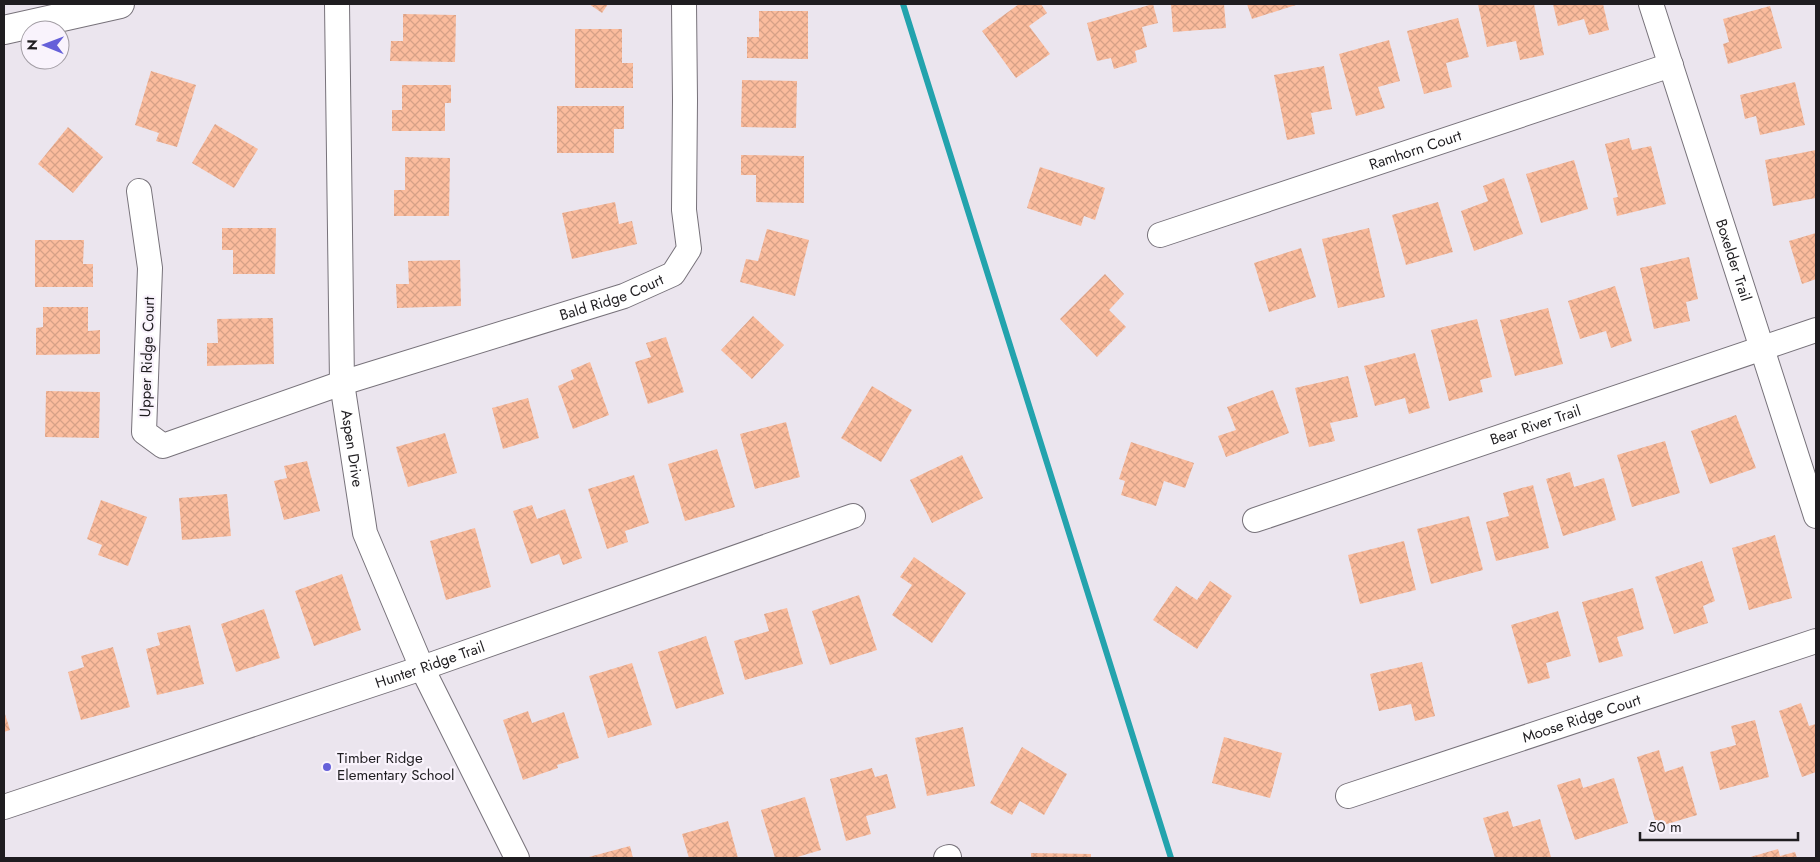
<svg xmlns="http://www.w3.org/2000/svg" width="1820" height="862" viewBox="0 0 1820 862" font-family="Jost,sans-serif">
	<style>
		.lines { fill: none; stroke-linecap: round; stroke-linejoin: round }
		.stream { stroke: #23a3ad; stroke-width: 6 }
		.building { fill: url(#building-cross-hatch) }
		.minor-casing { stroke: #77727a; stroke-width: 26 }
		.major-casing { stroke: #77727a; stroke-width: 30 }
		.minor { stroke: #fff; stroke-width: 24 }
		.major { stroke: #fff; stroke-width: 28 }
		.poi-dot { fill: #6560d9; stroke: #f9f3fc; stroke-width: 2 }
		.labels { text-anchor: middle; stroke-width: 4.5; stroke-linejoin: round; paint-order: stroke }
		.street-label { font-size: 15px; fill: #1f1d20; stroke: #f9f3fc }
		.poi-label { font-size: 15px; fill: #1f1d20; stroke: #f9f3fc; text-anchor: start }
	</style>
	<defs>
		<pattern id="building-cross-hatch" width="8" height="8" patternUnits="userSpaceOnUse" patternTransform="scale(1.25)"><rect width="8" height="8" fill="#fbbc9d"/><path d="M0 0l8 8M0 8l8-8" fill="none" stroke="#d7a187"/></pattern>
	</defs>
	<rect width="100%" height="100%" fill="#ebe5ee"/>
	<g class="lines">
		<path class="stream" d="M903,4L1171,858"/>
	</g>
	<g class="building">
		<path d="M589,4H608L602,13Z"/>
		<path d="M1019,4H1041L1047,13L1029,26L1050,54L1016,78L982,31Z"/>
		<path d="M1153,4L1158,23L1142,27L1147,47L1135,51L1137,62L1114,69L1111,58L1097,61L1087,23Z"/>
		<path d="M1171,4H1224L1226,28L1173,32Z"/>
		<path d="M1247,4H1299L1252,19Z"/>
		<path d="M1478,4H1534L1544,55L1520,60L1516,41L1487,47Z"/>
		<path d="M1553,4H1603L1609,30L1589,35L1584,19L1558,26Z"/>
		<path d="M1770,6L1782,48L1728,64L1723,44L1729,42L1723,19Z"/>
		<path d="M759,11H808V59L747,58V37H759Z"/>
		<path d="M403,14L456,15L455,62L390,61L391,41H403Z"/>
		<path d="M1458,18L1469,57L1446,63L1452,87L1424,94L1407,31Z"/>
		<path d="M575,29H622V63H633V88H575Z"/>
		<path d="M1389,40L1400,81L1378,87L1385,108L1356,116L1339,54Z"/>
		<path d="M1324,66L1332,109L1311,113L1315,134L1287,140L1274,75Z"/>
		<path d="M151,71L196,85L177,147L156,141L159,133L135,125Z"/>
		<path d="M742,80L797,81L796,128L741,127Z"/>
		<path d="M1795,82L1805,125L1760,135L1756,116L1745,119L1740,95Z"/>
		<path d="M402,85H451V103H445V131H392V110H402Z"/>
		<path d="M557,106H624V129H614V153H557Z"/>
		<path d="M215,124L258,149L234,188L192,163Z"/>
		<path d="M68,127L103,157L73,193L38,164Z"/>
		<path d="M1629,138L1632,150L1651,146L1666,204L1617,216L1613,198L1618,197L1605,144Z"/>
		<path d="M1816,150V198L1773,206L1765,160Z"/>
		<path d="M741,155L804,156V203L756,202V175H741Z"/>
		<path d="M405,157L450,158L449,216H394V190H405Z"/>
		<path d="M1574,160L1588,209L1541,223L1526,174Z"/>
		<path d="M1040,167L1105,188L1095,220L1084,216L1081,226L1027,208Z"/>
		<path d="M1504,178L1523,234L1474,251L1461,211L1488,201L1483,186Z"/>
		<path d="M615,202L619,224L632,221L637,244L572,259L562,213Z"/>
		<path d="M1438,202L1453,252L1406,265L1392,215Z"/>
		<path d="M222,228H276L275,274H233V250H222Z"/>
		<path d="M1369,228L1385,297L1338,308L1322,239Z"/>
		<path d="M767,229L809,240L795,296L740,282L746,259L758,261Z"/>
		<path d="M1816,233V279L1802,284L1789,241Z"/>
		<path d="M35,240H84L83,264H93V287H35Z"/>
		<path d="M1301,248L1316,297L1269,312L1254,263Z"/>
		<path d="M1689,257L1698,299L1686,302L1690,321L1654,329L1640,268Z"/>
		<path d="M460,260L461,306L397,308L396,284H409L408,261Z"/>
		<path d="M1105,274L1124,294L1109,310L1126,327L1097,357L1060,319Z"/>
		<path d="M1615,286L1632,341L1611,348L1606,331L1580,339L1568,301Z"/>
		<path d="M43,307H88V331L100,330V354L36,355V328L43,327Z"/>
		<path d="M1548,308L1563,364L1515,376L1500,320Z"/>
		<path d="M753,316L784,345L752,379L721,350Z"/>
		<path d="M273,318L274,364L207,366V343H218L217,319Z"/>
		<path d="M1477,319L1492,377L1480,380L1483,392L1449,401L1431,330Z"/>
		<path d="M666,337L684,392L648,404L635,362L651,357L646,343Z"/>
		<path d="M1415,353L1430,408L1409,414L1405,398L1375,406L1364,366Z"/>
		<path d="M590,362L609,415L573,429L558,386L574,379L571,370Z"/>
		<path d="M1348,376L1358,417L1330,423L1335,441L1309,447L1295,388Z"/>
		<path d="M872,386L912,410L881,462L841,438Z"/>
		<path d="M1273,390L1289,433L1226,457L1218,436L1236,430L1227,407Z"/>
		<path d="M46,391L100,392L99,438L45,437Z"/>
		<path d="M528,398L539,438L503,449L492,408Z"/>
		<path d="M1736,415L1756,468L1710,484L1691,431Z"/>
		<path d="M786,422L800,477L755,489L740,434Z"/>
		<path d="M445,433L457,473L408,487L396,447Z"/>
		<path d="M1665,441L1680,493L1632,507L1617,455Z"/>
		<path d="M1131,442L1194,463L1185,488L1164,481L1156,506L1121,495L1125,481L1119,479Z"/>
		<path d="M717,449L735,507L685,521L668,464Z"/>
		<path d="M962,455L983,498L932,523L910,480Z"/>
		<path d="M307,461L320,511L284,520L274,481L287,478L284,466Z"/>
		<path d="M1570,472L1574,487L1604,478L1616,520L1563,536L1546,479Z"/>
		<path d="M634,475L649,523L625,531L628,542L607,549L588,489Z"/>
		<path d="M1533,485L1549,548L1496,561L1486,522L1509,516L1503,493Z"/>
		<path d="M227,494L231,536L182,540L179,498Z"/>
		<path d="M101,500L147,517L128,566L98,555L102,545L87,539Z"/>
		<path d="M532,505L537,519L565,509L582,558L563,565L559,554L531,564L513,511Z"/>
		<path d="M1469,516L1483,570L1431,584L1417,529Z"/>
		<path d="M475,528L491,587L446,600L430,541Z"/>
		<path d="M1775,535L1792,598L1749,610L1732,548Z"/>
		<path d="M1404,541L1416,590L1360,604L1348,555Z"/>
		<path d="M914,557L966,593L932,643L892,615L912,585L900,577Z"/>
		<path d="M1702,561L1715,601L1703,606L1708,623L1674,634L1655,577Z"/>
		<path d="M342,574L361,630L314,646L295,591Z"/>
		<path d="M1210,581L1232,596L1197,649L1153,620L1176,586L1197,600Z"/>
		<path d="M1633,588L1644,629L1617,637L1623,656L1599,663L1582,602Z"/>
		<path d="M859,595L877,650L830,665L812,611Z"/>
		<path d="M787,608L803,664L745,680L734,641L769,631L764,614Z"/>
		<path d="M264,609L280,658L236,672L221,624Z"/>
		<path d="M1558,611L1571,656L1546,663L1550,678L1528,684L1511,625Z"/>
		<path d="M190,625L204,684L157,695L146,649L160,645L157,633Z"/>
		<path d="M706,636L724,694L676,709L658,652Z"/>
		<path d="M113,647L130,707L81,720L68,672L84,667L81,656Z"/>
		<path d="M1422,662L1435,716L1415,721L1411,704L1379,711L1370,674Z"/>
		<path d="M632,663L652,725L608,738L589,676Z"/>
		<path d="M1801,703L1809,726L1816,724V772L1802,777L1779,711Z"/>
		<path d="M4,711L10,730L4,732Z"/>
		<path d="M528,711L532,723L564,712L579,758L557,765L558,768L523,780L503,720Z"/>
		<path d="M1755,720L1769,777L1720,790L1710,752L1736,745L1731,726Z"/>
		<path d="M963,727L975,786L927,796L915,738Z"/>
		<path d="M1224,737L1282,753L1270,798L1212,783Z"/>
		<path d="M1022,747L1067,774L1044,815L1020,801L1012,815L990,803Z"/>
		<path d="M1659,750L1665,772L1683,766L1697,815L1657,827L1637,757Z"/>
		<path d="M872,768L875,777L887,774L896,808L866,816L871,834L846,841L830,779Z"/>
		<path d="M1580,778L1583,788L1614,778L1628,823L1575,840L1557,785Z"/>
		<path d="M805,797L821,850L794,858H775L761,810Z"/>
		<path d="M1508,811L1513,827L1540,819L1551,857L1495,858L1483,818Z"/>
		<path d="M728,821L738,858H689L682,834Z"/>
		<path d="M630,846L633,858H585Z"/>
		<path d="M1778,849L1780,856L1795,852L1797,858H1747Z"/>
		<path d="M1031,853L1091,854V858H1031Z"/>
	</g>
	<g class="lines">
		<defs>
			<g id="minor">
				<path id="s1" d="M337,4L342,383L365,533L422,668L517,858"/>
				<path id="s2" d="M1651,4L1816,516"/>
				<path id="s3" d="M139,191L150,268L144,432L163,446L342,383L624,296L673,274L689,249L684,210L685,100L684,4"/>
				<path id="s4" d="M1160,235L1671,65"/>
				<path id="s5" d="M1255,520L1816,330"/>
				<path id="s6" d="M1348,796L1816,641"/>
				<path id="s7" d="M4,807L422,668L853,516"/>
				<path d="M946,858L949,857"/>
			</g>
			<path id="major" d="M4,30L120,4"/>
		</defs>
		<use href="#minor" class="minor-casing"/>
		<use href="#major" class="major-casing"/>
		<use href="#minor" class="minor"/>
		<use href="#major" class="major"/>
	</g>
	<circle class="poi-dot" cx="327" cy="767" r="5"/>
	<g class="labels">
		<g class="street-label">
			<text dy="5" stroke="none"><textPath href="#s4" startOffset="269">Ramhorn Court</textPath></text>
			<text dy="5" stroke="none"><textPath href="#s2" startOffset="269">Boxelder Trail</textPath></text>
			<text dy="5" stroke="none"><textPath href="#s3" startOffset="738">Bald Ridge Court</textPath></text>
			<text transform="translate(147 357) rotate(-88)" y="5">Upper Ridge Court</text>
			<text dy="5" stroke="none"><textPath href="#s5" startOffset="296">Bear River Trail</textPath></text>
			<text dy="5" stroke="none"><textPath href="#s1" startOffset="445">Aspen Drive</textPath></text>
			<text dy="5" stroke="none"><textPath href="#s7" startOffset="449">Hunter Ridge Trail</textPath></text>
			<text dy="5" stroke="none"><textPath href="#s6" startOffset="246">Moose Ridge Court</textPath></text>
		</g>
		<g class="poi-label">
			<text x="337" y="763">Timber Ridge<tspan x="337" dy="17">Elementary School</tspan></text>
		</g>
	</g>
	<rect width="1820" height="862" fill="none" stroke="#1f1d20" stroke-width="10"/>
	<g transform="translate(45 45) rotate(271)"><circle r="24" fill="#f9f3fc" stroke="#a29da4"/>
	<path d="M0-4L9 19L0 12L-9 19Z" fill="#6560d9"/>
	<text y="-8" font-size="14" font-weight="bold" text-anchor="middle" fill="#1f1d20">N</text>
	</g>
	<path d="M1640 832v8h158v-8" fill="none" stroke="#1f1d20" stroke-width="2.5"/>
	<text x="1648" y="832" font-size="15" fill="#1f1d20" stroke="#f9f3fc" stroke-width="4" paint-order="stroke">50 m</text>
</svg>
